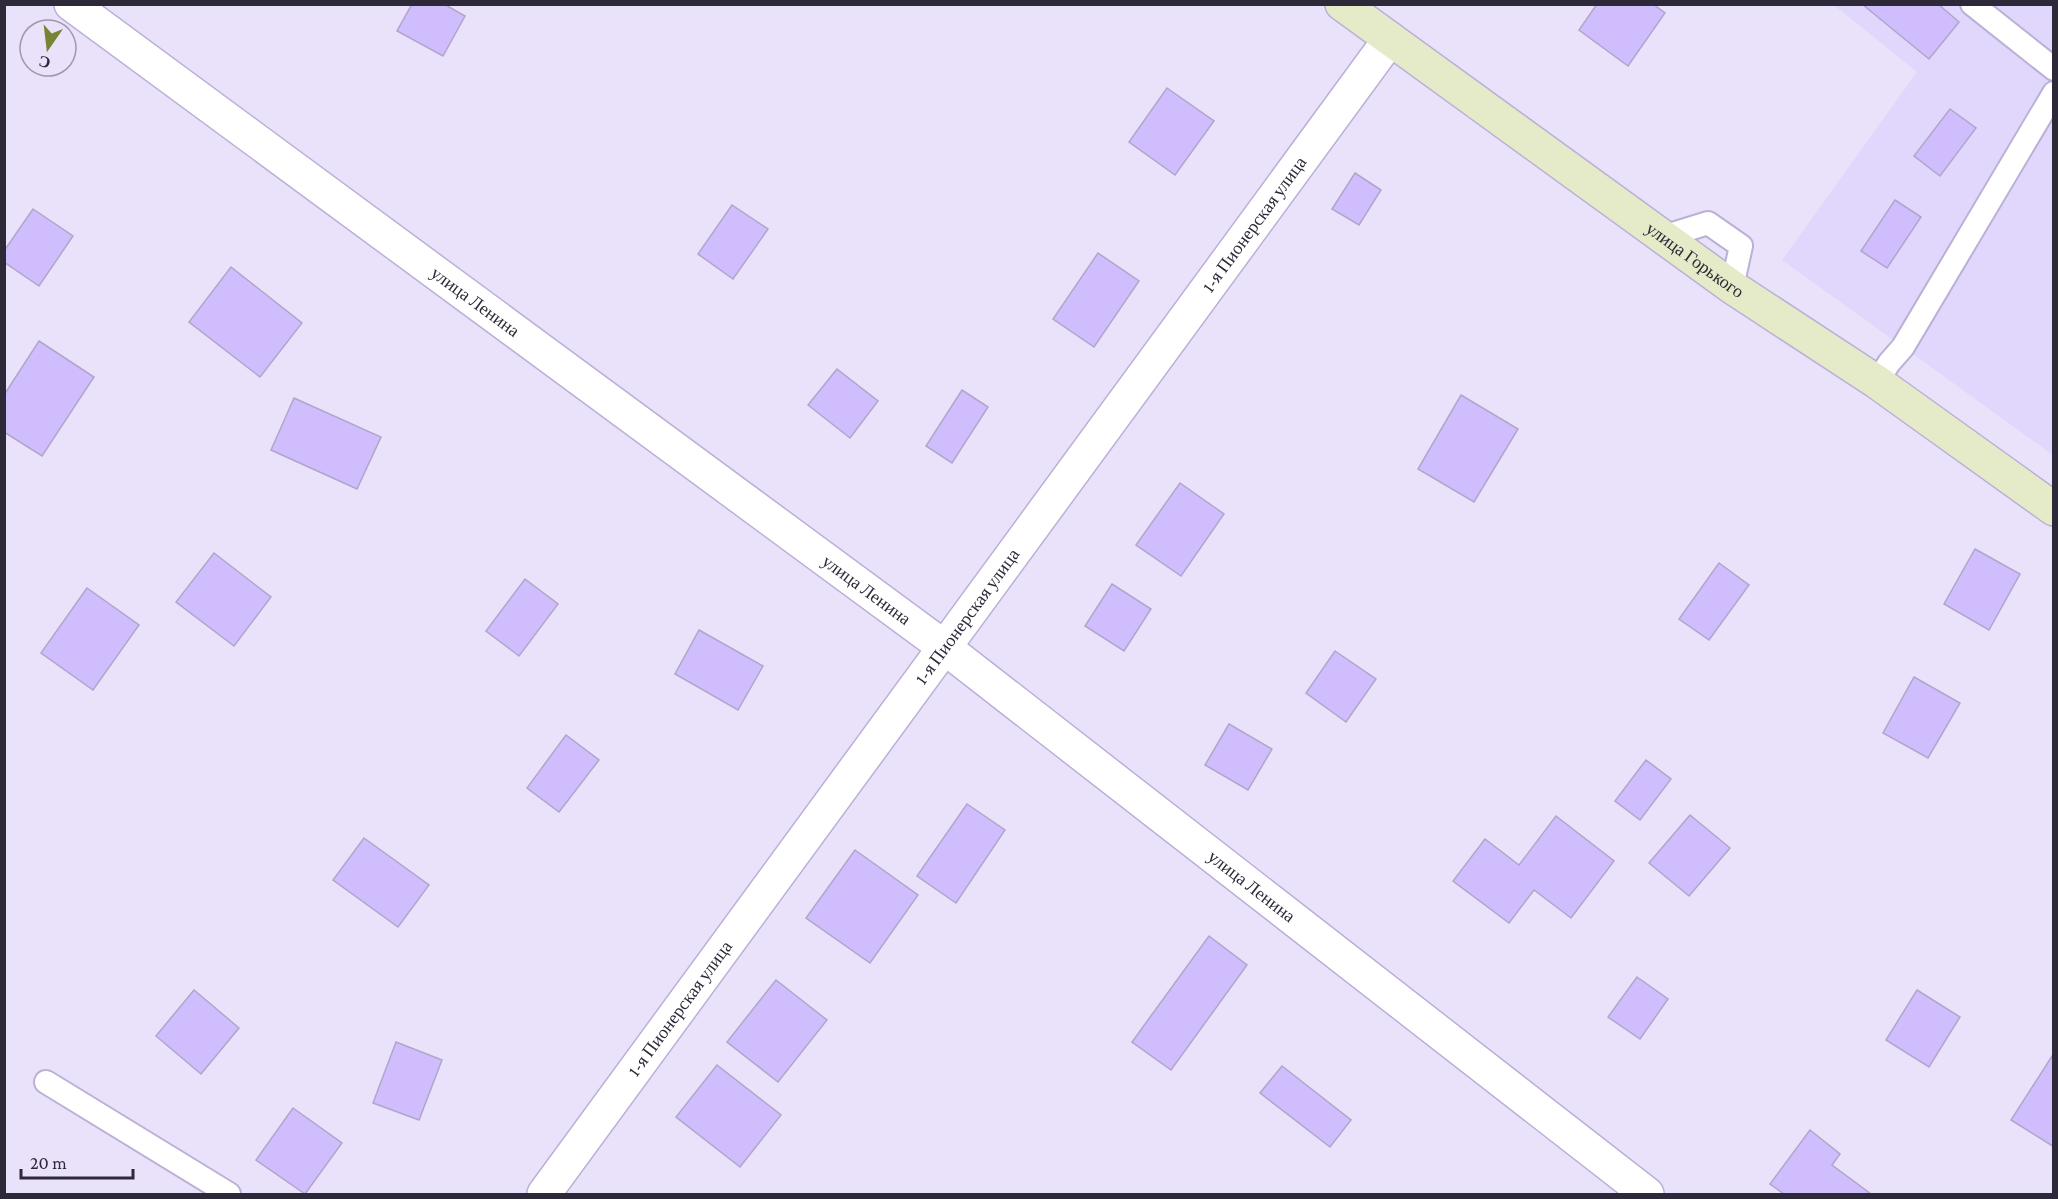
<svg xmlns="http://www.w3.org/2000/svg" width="2058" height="1199" viewBox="0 0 2058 1199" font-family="'Crimson Pro',serif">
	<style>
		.built { fill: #e1d7fc }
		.building { fill: #d0bdfd; stroke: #b0a5cb; stroke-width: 1.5 }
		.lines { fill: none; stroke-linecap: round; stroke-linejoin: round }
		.lane-casing { stroke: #bbb0d6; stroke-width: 26 }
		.street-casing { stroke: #bbb0d6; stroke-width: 36 }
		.secondary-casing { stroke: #bbb0d6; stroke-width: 36 }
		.lane { stroke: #fff; stroke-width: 22 }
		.street { stroke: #fff; stroke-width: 33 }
		.secondary { stroke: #e5ebc8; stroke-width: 33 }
		.labels { text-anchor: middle; stroke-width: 4.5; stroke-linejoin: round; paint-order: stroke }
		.street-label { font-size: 18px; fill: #2e2938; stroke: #e9e2fa }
	</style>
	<rect width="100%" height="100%" fill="#e9e2fa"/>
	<path class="built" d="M1834,5H2053V455L1782,260L1917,72Z"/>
	<g class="building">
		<path d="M412,4H444L465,16L443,56L397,31Z"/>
		<path d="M1597,4H1653L1665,13L1628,66L1579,30Z"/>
		<path d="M1862,4H1938L1959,22L1929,59Z"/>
		<path d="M1167,88L1214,121L1175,175L1129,142Z"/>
		<path d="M1950,109L1976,128L1940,176L1914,156Z"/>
		<path d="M1355,173L1381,190L1359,225L1332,209Z"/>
		<path d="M1895,200L1921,217L1887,268L1861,251Z"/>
		<path d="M732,205L768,229L733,279L698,254Z"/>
		<path d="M33,209L73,236L39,286L4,262V251Z"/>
		<path d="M1098,253L1139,281L1094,347L1053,319Z"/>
		<path d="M231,267L302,323L260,377L189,322Z"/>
		<path d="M39,341L94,377L42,456L4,432V395Z"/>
		<path d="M837,369L878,401L850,438L808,405Z"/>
		<path d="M962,390L988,407L952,463L926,446Z"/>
		<path d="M1461,395L1518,429L1474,502L1418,469Z"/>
		<path d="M294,398L381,437L357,489L271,450Z"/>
		<path d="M1180,483L1224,514L1181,576L1136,545Z"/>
		<path d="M1975,549L2020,574L1989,630L1944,604Z"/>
		<path d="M214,553L271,597L234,646L176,602Z"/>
		<path d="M1719,563L1749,585L1709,640L1679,619Z"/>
		<path d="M525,579L558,604L519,656L486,631Z"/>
		<path d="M1112,584L1151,609L1124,651L1085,626Z"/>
		<path d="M87,588L139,625L93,690L41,653Z"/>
		<path d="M699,630L763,666L738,710L675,674Z"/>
		<path d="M1335,651L1376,679L1346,722L1306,693Z"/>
		<path d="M1914,677L1960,703L1928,758L1883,733Z"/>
		<path d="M1229,724L1272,749L1248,790L1205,765Z"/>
		<path d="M566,735L599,760L559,812L527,788Z"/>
		<path d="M1646,760L1671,779L1640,820L1615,801Z"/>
		<path d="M967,804L1005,830L956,903L917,876Z"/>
		<path d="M1690,815L1730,848L1689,896L1649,863Z"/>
		<path d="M1556,816L1614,861L1571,918L1534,890L1509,923L1453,881L1485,839L1519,865Z"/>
		<path d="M364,838L429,885L398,927L333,880Z"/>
		<path d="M855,850L918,895L870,963L806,918Z"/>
		<path d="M1209,936L1247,965L1171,1070L1132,1042Z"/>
		<path d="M1637,977L1668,999L1640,1039L1608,1017Z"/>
		<path d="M776,980L827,1020L778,1082L727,1042Z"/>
		<path d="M194,990L239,1028L201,1074L156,1036Z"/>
		<path d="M1917,990L1960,1017L1929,1067L1886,1040Z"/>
		<path d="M396,1042L442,1060L419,1120L373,1103Z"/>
		<path d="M2054,1053V1147L2011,1120Z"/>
		<path d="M717,1065L781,1115L740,1167L676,1117Z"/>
		<path d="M1282,1066L1351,1120L1330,1147L1260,1093Z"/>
		<path d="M293,1108L342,1143L305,1194L256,1160Z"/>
		<path d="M1810,1130L1840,1154L1832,1165L1871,1194H1784L1770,1184Z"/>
	</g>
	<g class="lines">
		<defs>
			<g id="lane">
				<path d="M1972,4L2054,69"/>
				<path d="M1663,237L1708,223L1741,246L1732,287"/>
				<path d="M1877,382L1889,363L1903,347L2054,93"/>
				<path d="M46,1082L229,1194"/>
			</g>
			<g id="street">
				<path id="s1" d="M71,4L944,647L1647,1194"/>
				<path id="s2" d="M544,1194L1390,39"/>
			</g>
			<g id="secondary">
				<path id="s3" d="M1342,4L1732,287L1877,382L2054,509"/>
			</g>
		</defs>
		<use href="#lane" class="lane-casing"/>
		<use href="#street" class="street-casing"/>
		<use href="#secondary" class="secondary-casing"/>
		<use href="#lane" class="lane"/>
		<use href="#street" class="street"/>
		<use href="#secondary" class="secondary"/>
	</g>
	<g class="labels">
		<g class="street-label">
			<text dy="6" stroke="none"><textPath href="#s2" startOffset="1202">1-я Пионерская улица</textPath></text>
			<text dy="6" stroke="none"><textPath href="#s3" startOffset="436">улица Горького</textPath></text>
			<text dy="6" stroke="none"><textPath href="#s1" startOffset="502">улица Ленина</textPath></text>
			<text dy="6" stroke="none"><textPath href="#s1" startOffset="988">улица Ленина</textPath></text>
			<text dy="6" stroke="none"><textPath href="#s2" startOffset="716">1-я Пионерская улица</textPath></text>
			<text dy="6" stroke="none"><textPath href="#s1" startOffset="1474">улица Ленина</textPath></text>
			<text dy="6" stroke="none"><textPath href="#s2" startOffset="230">1-я Пионерская улица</textPath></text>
		</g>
	</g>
	<rect width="2058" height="1199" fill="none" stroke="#2e2938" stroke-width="12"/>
	<g transform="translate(48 48) rotate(194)"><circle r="28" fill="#e9e2fa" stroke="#9e98ac" stroke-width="1.5"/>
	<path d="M0-4.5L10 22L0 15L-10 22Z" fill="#778432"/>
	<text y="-9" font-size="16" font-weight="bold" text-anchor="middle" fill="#2e2938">С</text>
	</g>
	<path d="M21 1169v9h112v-9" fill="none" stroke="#2e2938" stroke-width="3"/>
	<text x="30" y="1169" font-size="18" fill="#2e2938" stroke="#e9e2fa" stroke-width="4.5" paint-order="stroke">20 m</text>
</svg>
